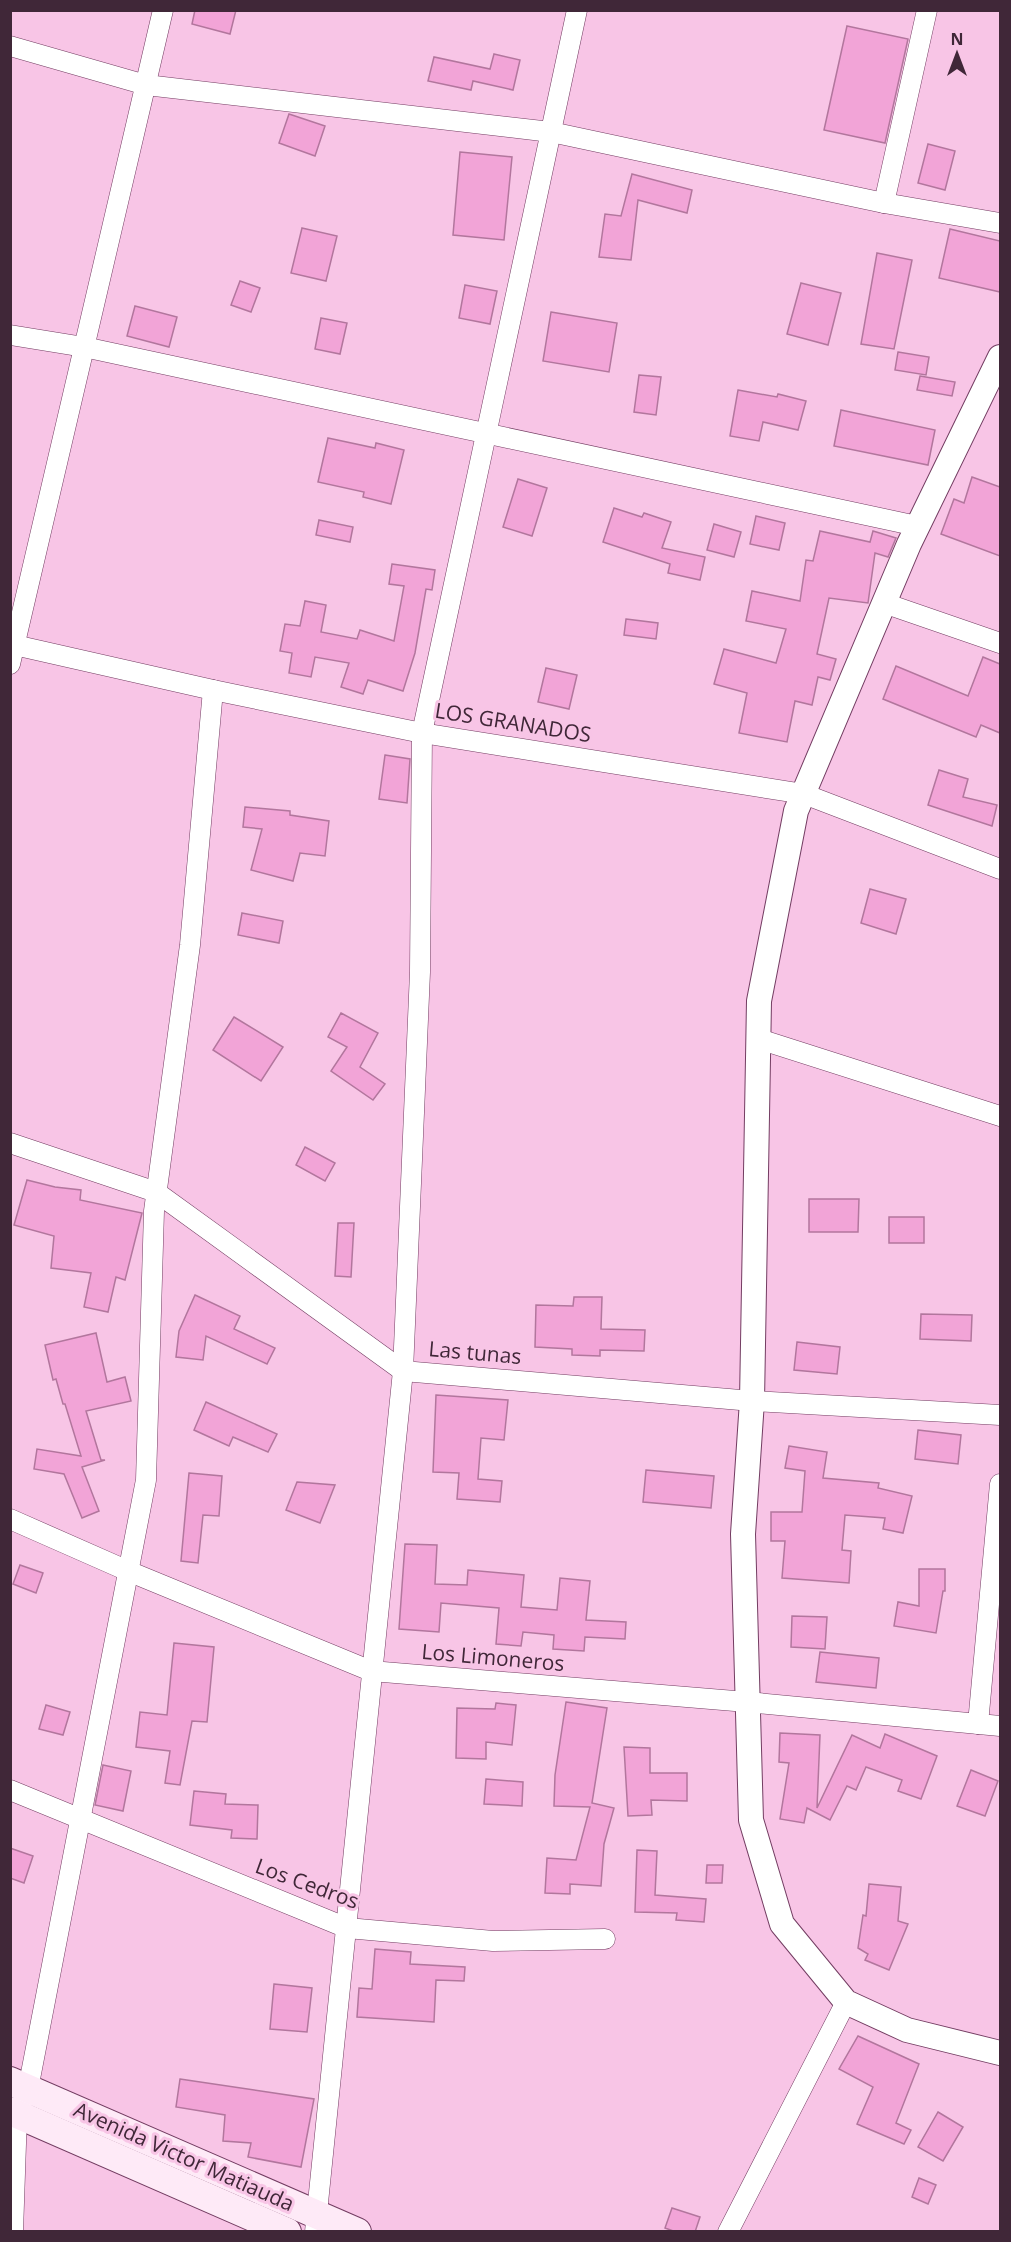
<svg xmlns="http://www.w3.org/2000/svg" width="1011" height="2242" viewBox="0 0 1011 2242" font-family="'Open Sans',sans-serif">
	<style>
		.building { fill: #f2a4d7; stroke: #b2769d; stroke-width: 1.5 }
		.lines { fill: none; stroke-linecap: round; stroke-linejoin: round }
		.minor-casing { stroke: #733d62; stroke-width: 21 }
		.tertiary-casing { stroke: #733d62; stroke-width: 26 }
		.secondary-casing { stroke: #733d62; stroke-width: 30 }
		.minor { stroke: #fff; stroke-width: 20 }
		.tertiary { stroke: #fff; stroke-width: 24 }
		.secondary { stroke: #feeaf7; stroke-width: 28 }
		.labels { text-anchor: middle; stroke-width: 6; stroke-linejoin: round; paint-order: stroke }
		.street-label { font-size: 21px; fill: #402738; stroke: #f8c5e6 }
	</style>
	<rect width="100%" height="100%" fill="#f8c5e6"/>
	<g class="building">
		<path d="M195,10H236L230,34L192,24Z"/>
		<path d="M847,26L908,39L885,143L824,130Z"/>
		<path d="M494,54L520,60L513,90L473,81L471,90L428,81L434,57L490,69Z"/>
		<path d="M289,114L325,126L315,156L279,143Z"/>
		<path d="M928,144L955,151L945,190L918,183Z"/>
		<path d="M460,152L512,157L504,240L453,235Z"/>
		<path d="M632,174L692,190L687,213L638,200L631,260L599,257L605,214L621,216Z"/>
		<path d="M302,228L337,236L326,281L291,273Z"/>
		<path d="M950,229L1000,241V292L939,278Z"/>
		<path d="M877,253L912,260L894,349L861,344Z"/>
		<path d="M240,281L260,288L251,312L231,305Z"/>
		<path d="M801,283L841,293L828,345L787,334Z"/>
		<path d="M465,285L497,291L490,324L459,318Z"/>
		<path d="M135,306L177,317L169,347L127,336Z"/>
		<path d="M551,312L617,323L609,372L543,361Z"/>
		<path d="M321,318L347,323L340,354L315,349Z"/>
		<path d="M898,352L929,357L926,375L895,370Z"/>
		<path d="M639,375L661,377L656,415L634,412Z"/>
		<path d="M920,376L955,382L952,396L917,390Z"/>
		<path d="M738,390L777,397L778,394L806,401L798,430L763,422L759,441L730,436Z"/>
		<path d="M841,410L935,430L928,465L834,446Z"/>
		<path d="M328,438L375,448L376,443L404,450L391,504L363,497L364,492L318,482Z"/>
		<path d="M972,477L1000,487V556L941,534L954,499L964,503Z"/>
		<path d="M518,479L547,488L532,536L503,527Z"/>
		<path d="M614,508L642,517L644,513L671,522L662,548L705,557L700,580L668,573L670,564L603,542Z"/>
		<path d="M756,516L785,523L779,550L750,544Z"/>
		<path d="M319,520L353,527L350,542L316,535Z"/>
		<path d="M714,524L741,532L734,557L707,550Z"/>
		<path d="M820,531L870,542L873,531L896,538L888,557L875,553L868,603L829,598L817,654L836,659L830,680L818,677L812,705L795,701L787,742L739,733L747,693L714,684L724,649L776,663L786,629L746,621L752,591L800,601L806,560L813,561Z"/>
		<path d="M392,564L435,570L432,590L426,589L415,653L403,691L368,680L363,694L341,687L349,663L315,657L311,677L289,673L292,653L280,651L285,624L300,626L305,601L326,605L321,632L357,639L360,630L394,641L404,586L389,584Z"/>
		<path d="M626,619L658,623L656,639L624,635Z"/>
		<path d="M983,657L1000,664V733L981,725L976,737L883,699L896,666L968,696Z"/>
		<path d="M546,668L577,675L569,709L538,702Z"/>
		<path d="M385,755L410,759L407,803L379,799Z"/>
		<path d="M939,770L968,779L963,797L997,805L992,826L928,805Z"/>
		<path d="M245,807L290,811V815L329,821L325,856L300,853L293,881L251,870L262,829L243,827Z"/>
		<path d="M870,889L906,899L896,934L861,923Z"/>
		<path d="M242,913L283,921L279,943L238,935Z"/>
		<path d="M341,1013L378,1033L360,1067L385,1084L373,1100L331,1071L347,1047L328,1037Z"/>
		<path d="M234,1017L283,1047L261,1081L213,1050Z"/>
		<path d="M305,1147L335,1163L325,1181L296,1165Z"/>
		<path d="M27,1180L55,1187L81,1190L80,1200L142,1213L125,1280L116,1277L108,1312L84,1307L91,1273L51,1268L54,1236L14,1225Z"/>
		<path d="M809,1199H859L858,1232H809Z"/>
		<rect x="889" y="1217" width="35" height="26"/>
		<path d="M338,1223H354L351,1277L335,1276Z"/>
		<path d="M195,1295L240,1316L234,1329L275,1348L267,1364L206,1336L203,1360L176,1357L179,1331Z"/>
		<path d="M574,1297H602L601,1329L645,1330L644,1351L600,1350V1356L572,1355V1349L535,1347L536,1305L573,1306Z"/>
		<path d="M921,1314L972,1315L971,1341L920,1339Z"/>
		<path d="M96,1333L107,1382L125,1377L131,1401L86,1411L101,1460H105L82,1467L99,1511L82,1518L64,1474L34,1469L37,1449L81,1456L65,1404H63L56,1379L53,1380L45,1345Z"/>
		<path d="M797,1342L840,1347L837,1374L794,1370Z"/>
		<path d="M436,1395L508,1400L504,1440L481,1438L478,1479L502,1481L500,1502L457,1499L459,1473L433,1472Z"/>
		<path d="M206,1402L277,1434L268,1452L233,1437L229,1446L194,1430Z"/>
		<path d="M918,1430L961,1435L958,1464L915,1459Z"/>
		<path d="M789,1446L827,1452L823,1478L879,1483L878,1488L912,1496L903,1533L883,1529L885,1518L845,1515L842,1550L851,1551L849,1583L782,1578L785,1541H771V1512H802L805,1471L785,1468Z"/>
		<path d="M646,1470L714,1476L711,1508L643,1502Z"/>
		<path d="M189,1473L222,1476L219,1516L203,1515L198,1563L181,1561Z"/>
		<path d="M297,1482L335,1485L320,1523L286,1510Z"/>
		<path d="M405,1544L437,1545L435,1584L467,1585L468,1570L524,1575L521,1607L557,1610L560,1578L590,1581L586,1620L626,1622L625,1639L585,1637L584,1651L553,1649L554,1635L523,1632L521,1646L496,1644L499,1608L441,1603L439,1632L399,1629Z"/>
		<path d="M20,1565L43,1573L36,1593L13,1584Z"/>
		<path d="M919,1569H945V1591H943L936,1633L894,1626L898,1602L919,1606Z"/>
		<path d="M792,1616L827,1617L825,1649L791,1647Z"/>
		<path d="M174,1643L214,1647L207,1722L192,1721L180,1785L165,1783L170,1751L136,1747L140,1712L167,1715Z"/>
		<path d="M820,1652L879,1658L876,1688L816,1682Z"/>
		<path d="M566,1702L607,1708L592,1803L614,1808L604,1844L601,1886L570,1884V1894L545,1893L547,1858L576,1860L590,1807L554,1806L555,1775Z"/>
		<path d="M496,1703L516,1705L512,1745L486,1742V1759L456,1758L457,1708L495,1709Z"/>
		<path d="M46,1705L70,1712L63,1735L39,1729Z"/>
		<path d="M780,1733L820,1735L817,1808L852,1735L880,1748L885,1734L937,1756L921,1799L898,1791L902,1780L866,1767L856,1790L847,1786L830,1820L807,1808L804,1823L780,1819L789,1763L779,1762Z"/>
		<path d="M624,1747L650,1748V1773H687V1801L651,1800L652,1815L628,1816Z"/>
		<path d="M103,1765L131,1771L123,1811L95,1805Z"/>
		<path d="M971,1770L998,1781L985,1816L957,1806Z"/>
		<path d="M486,1779L523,1782L522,1806L484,1804Z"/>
		<path d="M194,1791L226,1794L225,1804L258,1805L257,1839L231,1838L232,1830L190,1825Z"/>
		<path d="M10,1848L33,1856L24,1883L10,1878Z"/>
		<path d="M637,1850L657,1851L655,1895L706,1899L704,1922L676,1920L677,1913L635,1912Z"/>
		<path d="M707,1865H723L722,1883H706Z"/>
		<path d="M869,1884L901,1887L898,1921L908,1924L889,1970L865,1960L868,1954L858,1948L863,1915L866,1916Z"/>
		<path d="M375,1949L411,1952L410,1964L465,1967L464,1981L436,1980L434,2022L357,2017L359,1988L372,1989Z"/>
		<path d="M274,1984L312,1988L307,2032L270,2029Z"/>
		<path d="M858,2036L919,2064L896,2123L911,2130L904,2144L857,2124L873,2087L839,2069Z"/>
		<path d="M180,2079L314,2099L301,2167L248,2157L251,2143L223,2141L225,2115L176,2107Z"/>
		<path d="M938,2112L963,2127L943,2161L918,2147Z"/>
		<path d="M919,2178L936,2185L928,2204L912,2197Z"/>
		<path d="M672,2208L700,2217L695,2232H676L665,2228Z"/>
	</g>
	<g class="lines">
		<defs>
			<g id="minor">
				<path d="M10,46L146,85L551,132L884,203L1000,223"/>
				<path d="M884,203L927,10"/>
				<path d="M10,335L84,347L917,526"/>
				<path d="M884,603L1000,643"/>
				<path d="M10,644L213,690L422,733L804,794L1000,869"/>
				<path d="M10,664L163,10"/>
				<path d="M759,1039L1000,1116"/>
				<path d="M10,1143L156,1192L403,1371L752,1401L1000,1415"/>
				<path d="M10,1519L128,1571L371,1671L747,1702L1000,1726"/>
				<path d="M978,1724L1000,1484"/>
				<path d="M10,1790L347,1928L493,1941L605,1939"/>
				<path d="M13,2232L17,2114L28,2089L146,1480L154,1211L190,945L213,690"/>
				<path d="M315,2232L403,1371L420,972L422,733L577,10"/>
				<path d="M728,2232L846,2002"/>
			</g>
			<path id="tertiary" d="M1000,357L909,544L796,811L759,1001L752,1401L743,1534L751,1820L782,1924L846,2002L907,2030L1000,2053"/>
			<g id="secondary">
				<path d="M10,2081L357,2232"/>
				<path d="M10,2111L287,2232"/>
			</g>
		</defs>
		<use href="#minor" class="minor-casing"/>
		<use href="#tertiary" class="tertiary-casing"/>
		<use href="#secondary" class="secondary-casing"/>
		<use href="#minor" class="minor"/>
		<use href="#tertiary" class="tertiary"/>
		<use href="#secondary" class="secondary"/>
	</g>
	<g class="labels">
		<g class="street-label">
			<text transform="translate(513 723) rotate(9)" y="7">LOS GRANADOS</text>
			<text transform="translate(475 1353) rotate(5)" y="7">Las tunas</text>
			<text transform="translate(493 1658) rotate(5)" y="7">Los Limoneros</text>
			<text transform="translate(307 1884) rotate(20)" y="7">Los Cedros</text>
			<text transform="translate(184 2157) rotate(24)" y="7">Avenida Victor Matiauda</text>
		</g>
	</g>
	<rect width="1011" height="2242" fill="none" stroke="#402738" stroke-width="24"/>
	<g transform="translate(957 54)" stroke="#f8c5e6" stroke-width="4.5" paint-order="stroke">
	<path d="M0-4.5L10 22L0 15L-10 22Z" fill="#402738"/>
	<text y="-9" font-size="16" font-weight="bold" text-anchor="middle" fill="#402738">N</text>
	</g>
</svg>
